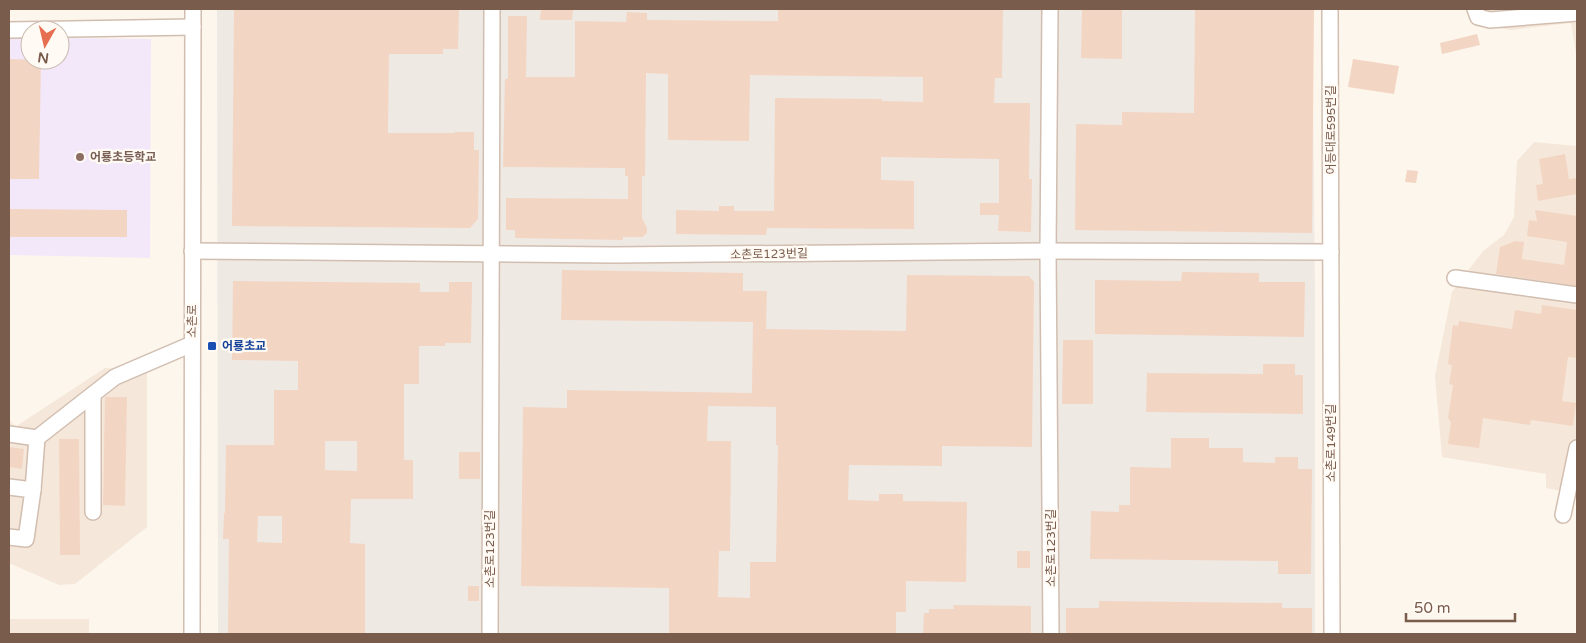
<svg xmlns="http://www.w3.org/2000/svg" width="1586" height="643" viewBox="0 0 1586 643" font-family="'Varela Round','Noto Sans KR',sans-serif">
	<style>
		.residential { fill: #f5e8da }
		.industrial { fill: #efe9e4 }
		.education { fill: #f3e8fa }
		.building { fill: #f3d5c3; fill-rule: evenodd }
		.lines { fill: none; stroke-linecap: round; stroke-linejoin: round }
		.minor-casing { stroke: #d1beb0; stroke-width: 18 }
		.minor { stroke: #fff; stroke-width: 15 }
		.education-dot { fill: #8d6e63; stroke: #fffaf3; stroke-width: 2 }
		.transit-dot { fill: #1a4fb4; stroke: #fffaf3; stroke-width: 2 }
		.labels { text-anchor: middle; stroke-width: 4.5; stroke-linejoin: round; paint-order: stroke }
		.street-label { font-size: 12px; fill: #7a5c4d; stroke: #fffaf3 }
		.education-label { font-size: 12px; font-weight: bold; fill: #785e54; stroke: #fffaf3; text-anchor: start }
		.transit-label { font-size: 12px; font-weight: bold; fill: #164399; stroke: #fffaf3; text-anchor: start }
	</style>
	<rect width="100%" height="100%" fill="#fdf6ec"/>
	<g class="residential">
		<path d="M1473,9H1577V60L1571,23L1512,30L1477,25Z"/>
		<path d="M1534,142L1577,146V494L1546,488V474L1442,457L1435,376L1452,292L1483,251L1504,235L1514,217L1517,161Z"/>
		<path d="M105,368L147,371V527L75,584L59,585L9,563V419L15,427Z"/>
		<rect x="9" y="619" width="80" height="15"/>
	</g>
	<path class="industrial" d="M217,9H1312L1315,288V634H218Z"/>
	<path class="education" d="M9,37H30V60H60V38L151,39L150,258L9,255Z"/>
	<g class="building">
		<path d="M234,9H459L458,49H443V54H389L388,133H455V132H474V150H479L478,219L470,228L232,226Z"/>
		<path d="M541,9H573L572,20H540Z"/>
		<path d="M778,9H1003L1002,78H995L994,103H1030L1029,179H1032L1031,232L998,231L999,215H980V203H999V159L881,157V180L914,181V229L767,228L766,235L676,234V210L719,211V206H734V211H774L775,98L882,99V101L923,102V77L750,75L749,141L668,140V74L646,73L645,176H642V218L647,228V233L642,237H623V240L515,238V230H506V198L628,199V176H625V168L503,167L505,79H508V16H527L526,77H575V21L626,22L627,12L647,13V20L778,21Z"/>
		<path d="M1082,9H1122V59L1081,58Z"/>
		<path d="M1195,9H1314L1312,233L1075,230L1076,124L1122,125V112L1194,113Z"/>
		<path d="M1477,34L1480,45L1442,54L1440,43Z"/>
		<path d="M9,59L41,60L39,179H9Z"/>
		<path d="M1353,59L1399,66L1394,94L1348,87Z"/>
		<path d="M1565,154L1569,179L1577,178V194L1538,201L1536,185L1543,184L1539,159Z"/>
		<path d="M1407,170L1418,171L1416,183L1405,182Z"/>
		<path d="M9,209L127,210V237H9Z"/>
		<path d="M1535,210L1577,216V286L1496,274L1500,247L1515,241L1524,242L1522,259L1564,265L1567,242L1527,236L1529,220L1537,221Z"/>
		<path d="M562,270L743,273V291H767L766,329L906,331L907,275L1029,276L1034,282L1032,447L942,446V466L849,465L848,500L879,501V494H903V501L967,502L966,582L906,581V612H896V634H669V588L521,586L523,407L567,408V390L752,393L753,322L561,320ZM708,406L776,407V445H778L776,562H750V598L718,597L719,551H730L731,441H707Z"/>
		<path d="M1182,272L1259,273V282H1305L1304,337L1095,334V280L1181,281Z"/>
		<path d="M233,281L420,283V292H449V282H472L471,343H445V346H419V384H404V460H413V499H351L350,543L365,544V634H228L229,539H223L224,513H225L226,445H274V390H298V361L232,360ZM325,441H357V471L325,470ZM258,516H282V543L257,542Z"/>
		<path d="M1542,305L1577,310V358L1568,357L1562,401L1576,403L1573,426L1531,420L1530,425L1483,418L1479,448L1448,444L1451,422L1448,418L1453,385L1449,384L1452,365L1448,364L1453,325L1458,326L1459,321L1512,329L1515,310L1541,314Z"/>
		<path d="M1063,340H1093V404H1062Z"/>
		<path d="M1263,364H1295V375H1303V414L1146,412L1147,373L1263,374Z"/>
		<path d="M105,397H127L125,506L103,505Z"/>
		<path d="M1171,438H1209V448H1243V462L1275,463V457H1298V469H1312L1311,574H1278V561L1090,559L1091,511L1119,512V505H1130V467L1171,468Z"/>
		<path d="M59,439H79L80,555H60Z"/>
		<path d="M9,447L24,449L22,469L9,467Z"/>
		<rect x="459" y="452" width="21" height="27"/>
		<rect x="1017" y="551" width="13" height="17"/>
		<rect x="468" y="586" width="11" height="15"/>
		<path d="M1099,601L1282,603V608H1312V634H1066V608H1099Z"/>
		<path d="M953,605L1031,606V634H923L924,613H929V609H954Z"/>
	</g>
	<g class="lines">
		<defs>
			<g id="minor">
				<path d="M1050,9L1048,251L1051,634"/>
				<path d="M1330,9L1332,634"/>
				<path d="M1475,9L1478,17L1490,20L1577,13"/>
				<path d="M9,30L193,27"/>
				<path d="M192,251L614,255L1048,251L1331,252"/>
				<path d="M1455,278L1577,295"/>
				<path d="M9,434L37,438L115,377L192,344"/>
				<path d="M9,487L33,490L26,539L9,537"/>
				<path d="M33,490L37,438"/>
				<path d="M93,512V395"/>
				<path d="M1563,515L1577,448"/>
				<path d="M192,634L193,9"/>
				<path d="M490,634L492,9"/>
			</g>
		</defs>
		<use href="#minor" class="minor-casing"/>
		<use href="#minor" class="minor"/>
	</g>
	<circle class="education-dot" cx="80" cy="157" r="5"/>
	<rect class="transit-dot" x="207" y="341" width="10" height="10" rx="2.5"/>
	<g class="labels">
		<g class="street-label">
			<text transform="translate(1331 130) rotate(-90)" y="4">어등대로595번길</text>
			<text transform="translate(769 254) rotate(-1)" y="4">소촌로123번길</text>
			<text transform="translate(192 321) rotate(-89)" y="4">소촌로</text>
			<text transform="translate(1331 443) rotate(-90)" y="4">소촌로149번길</text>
			<text transform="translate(1051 548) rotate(-90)" y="4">소촌로123번길</text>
			<text transform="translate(490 549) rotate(-90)" y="4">소촌로123번길</text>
		</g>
		<g class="education-label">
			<text x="90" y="161">어룡초등학교</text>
		</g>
		<g class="transit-label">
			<text x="222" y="350">어룡초교</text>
		</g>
	</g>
	<rect width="1586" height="643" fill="none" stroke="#7a5c4d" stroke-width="20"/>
	<g transform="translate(45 45) rotate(188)"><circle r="24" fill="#fffaf3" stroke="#cabbb1"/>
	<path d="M0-4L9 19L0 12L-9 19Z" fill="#e76f51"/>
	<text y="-8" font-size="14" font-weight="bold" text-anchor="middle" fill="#7a5c4d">N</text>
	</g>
	<path d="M1406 613v8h109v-8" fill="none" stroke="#7a5c4d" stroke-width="2.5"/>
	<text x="1414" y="613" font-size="15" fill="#7a5c4d" stroke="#fffaf3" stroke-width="4" paint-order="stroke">50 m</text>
</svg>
